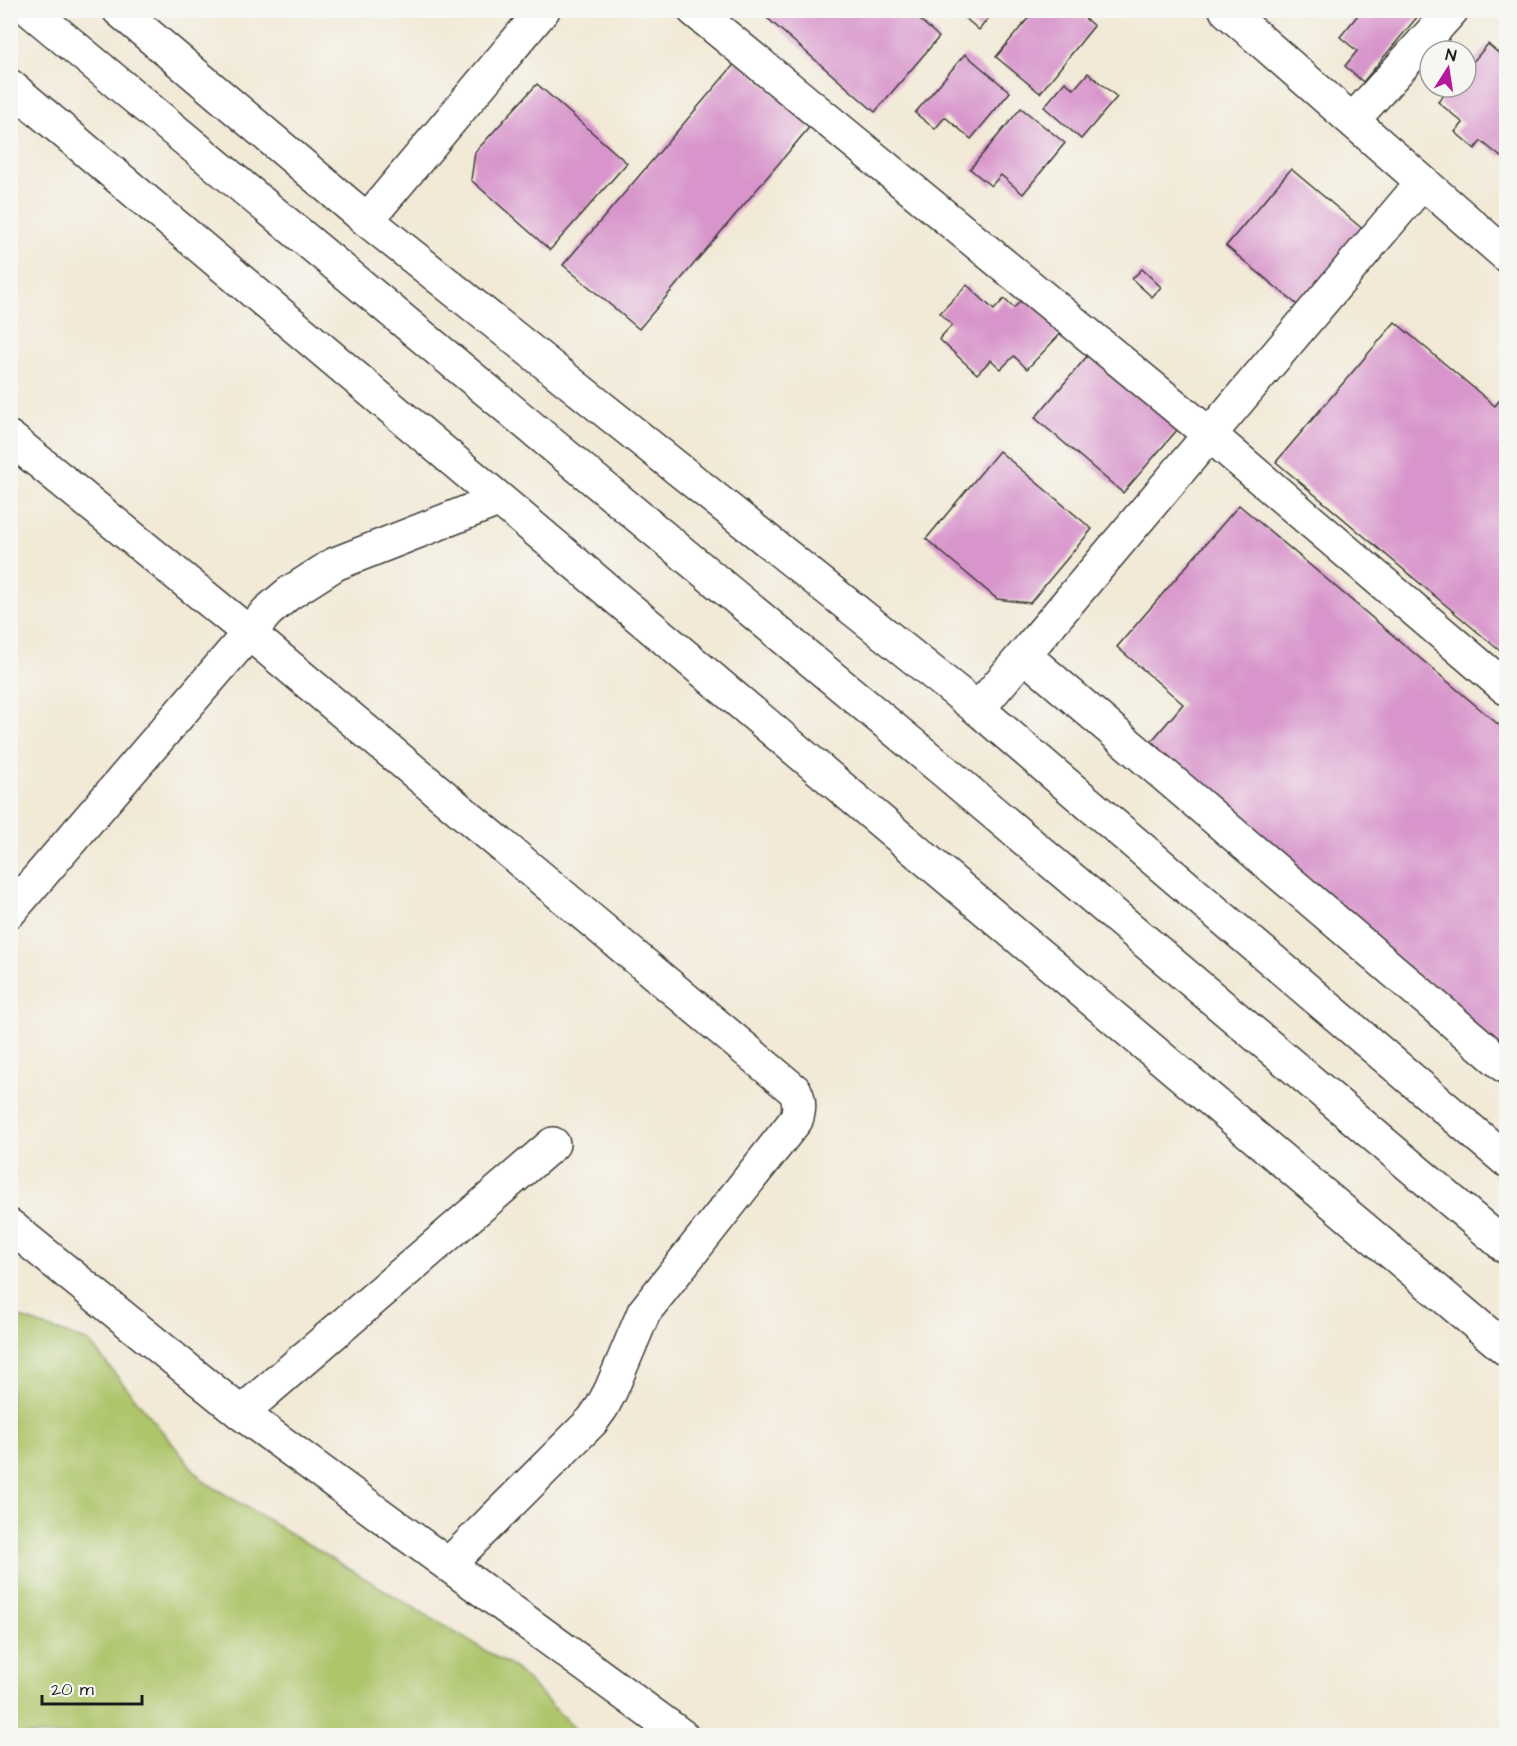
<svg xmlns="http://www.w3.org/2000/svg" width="1517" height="1746" viewBox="0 0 1517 1746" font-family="'Architects Daughter',sans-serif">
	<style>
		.green { fill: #aec56a; stroke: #657043; stroke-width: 1.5 }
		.building { fill: #d895cb }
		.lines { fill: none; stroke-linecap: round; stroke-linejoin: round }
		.minor-casing { stroke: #3c3b38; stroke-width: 36 }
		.major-casing { stroke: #3c3b38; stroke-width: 36 }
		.minor { stroke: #fff; stroke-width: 33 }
		.major { stroke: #fff; stroke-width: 33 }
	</style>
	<rect width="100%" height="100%" fill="#f6f6f2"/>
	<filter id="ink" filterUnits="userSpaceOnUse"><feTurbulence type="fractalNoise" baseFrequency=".0167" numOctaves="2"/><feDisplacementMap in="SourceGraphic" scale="12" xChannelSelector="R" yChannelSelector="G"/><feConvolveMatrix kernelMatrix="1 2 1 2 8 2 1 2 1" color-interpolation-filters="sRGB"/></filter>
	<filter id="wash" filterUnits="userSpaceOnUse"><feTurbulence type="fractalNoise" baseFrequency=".008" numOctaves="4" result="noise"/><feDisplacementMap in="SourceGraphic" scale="24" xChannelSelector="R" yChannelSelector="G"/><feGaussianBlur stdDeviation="1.35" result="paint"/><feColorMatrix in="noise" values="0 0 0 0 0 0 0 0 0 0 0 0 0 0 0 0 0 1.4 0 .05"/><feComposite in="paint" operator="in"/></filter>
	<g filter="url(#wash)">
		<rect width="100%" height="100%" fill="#f2e9d6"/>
		<path class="green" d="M10,1314L89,1342L203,1481L516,1669L581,1735H11Z"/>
		<g id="blocks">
			<g class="building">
				<path d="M758,10H909L939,37L875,112Z"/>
				<path d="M956,10H995L979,30Z"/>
				<path d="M1035,10H1075L1094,26L1040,93L996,57Z"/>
				<path d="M1362,10H1423L1363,82L1345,66L1357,51L1340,37Z"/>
				<path d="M1488,44L1506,60V151L1501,157L1481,141L1475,149L1455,132L1463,123L1438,102L1451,87H1466V70Z"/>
				<path d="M965,54L1010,92L971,139L945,117L935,129L915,113Z"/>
				<path d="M737,61L812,124L639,329L563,265Z"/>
				<path d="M1088,73L1117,97L1081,139L1044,107L1065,82L1074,89Z"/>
				<path d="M537,84L627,163L550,250L471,180L475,152Z"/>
				<path d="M1021,108L1065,143L1023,194L1001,175L991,186L970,169Z"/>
				<path d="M1291,169L1371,236L1307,313L1226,246Z"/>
				<path d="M1142,269L1161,287L1152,297L1132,279Z"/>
				<path d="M967,285L994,310L1004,299L1014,308L1028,293L1065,329L1027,369L1014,356L1001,369L991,360L977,374L939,339L952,325L940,313Z"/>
				<path d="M1395,322L1495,406L1506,392V656L1276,462Z"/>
				<path d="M1094,348L1183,423L1123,493L1035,418Z"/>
				<path d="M999,451L1092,529L1030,603L997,599L926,539Z"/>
				<path d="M1239,505L1506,731V1056L1144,750L1183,704L1117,647Z"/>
			</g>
		</g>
	</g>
	<g filter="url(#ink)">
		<use href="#blocks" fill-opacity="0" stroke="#3c3b38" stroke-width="1.5"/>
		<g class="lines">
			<defs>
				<g id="minor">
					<path d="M694,10L1210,435L1506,688"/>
					<path d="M1226,10L1506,255"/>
					<path d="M10,86L1506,1349"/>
					<path d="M1353,120L1452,10"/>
					<path d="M367,220L543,10"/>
					<path d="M10,438L249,633L795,1091C800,1101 800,1109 796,1120L644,1312L611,1390L602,1407L592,1421L449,1564"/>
					<path d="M1024,655L1506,1067"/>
					<path d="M978,709L1422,183"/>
					<path d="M10,911L249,633L267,612L288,594L335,564L498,500"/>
					<path d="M10,1226L241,1413L682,1736"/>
					<path d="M241,1413L553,1144"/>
				</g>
				<g id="major">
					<path d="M30,10L943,770L1506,1247"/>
					<path d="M119,10L367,220L978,709L1506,1160"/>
				</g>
			</defs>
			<use href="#minor" class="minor-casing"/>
			<use href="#major" class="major-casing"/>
			<use href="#minor" class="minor"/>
			<use href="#major" class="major"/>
		</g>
	</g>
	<rect width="1517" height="1746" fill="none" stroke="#f6f6f2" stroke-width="36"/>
	<g transform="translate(1448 69) rotate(12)"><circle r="28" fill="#f6f6f2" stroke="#9f9f9c" stroke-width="1.5"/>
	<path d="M0-4.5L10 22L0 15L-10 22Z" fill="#b5179e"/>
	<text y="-9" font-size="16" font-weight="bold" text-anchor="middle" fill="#1c1c1c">N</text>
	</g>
	<path d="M42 1695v9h100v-9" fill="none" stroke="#1c1c1c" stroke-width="3"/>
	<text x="51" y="1695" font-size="18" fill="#1c1c1c" stroke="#f6f6f2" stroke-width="4.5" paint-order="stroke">20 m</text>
</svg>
